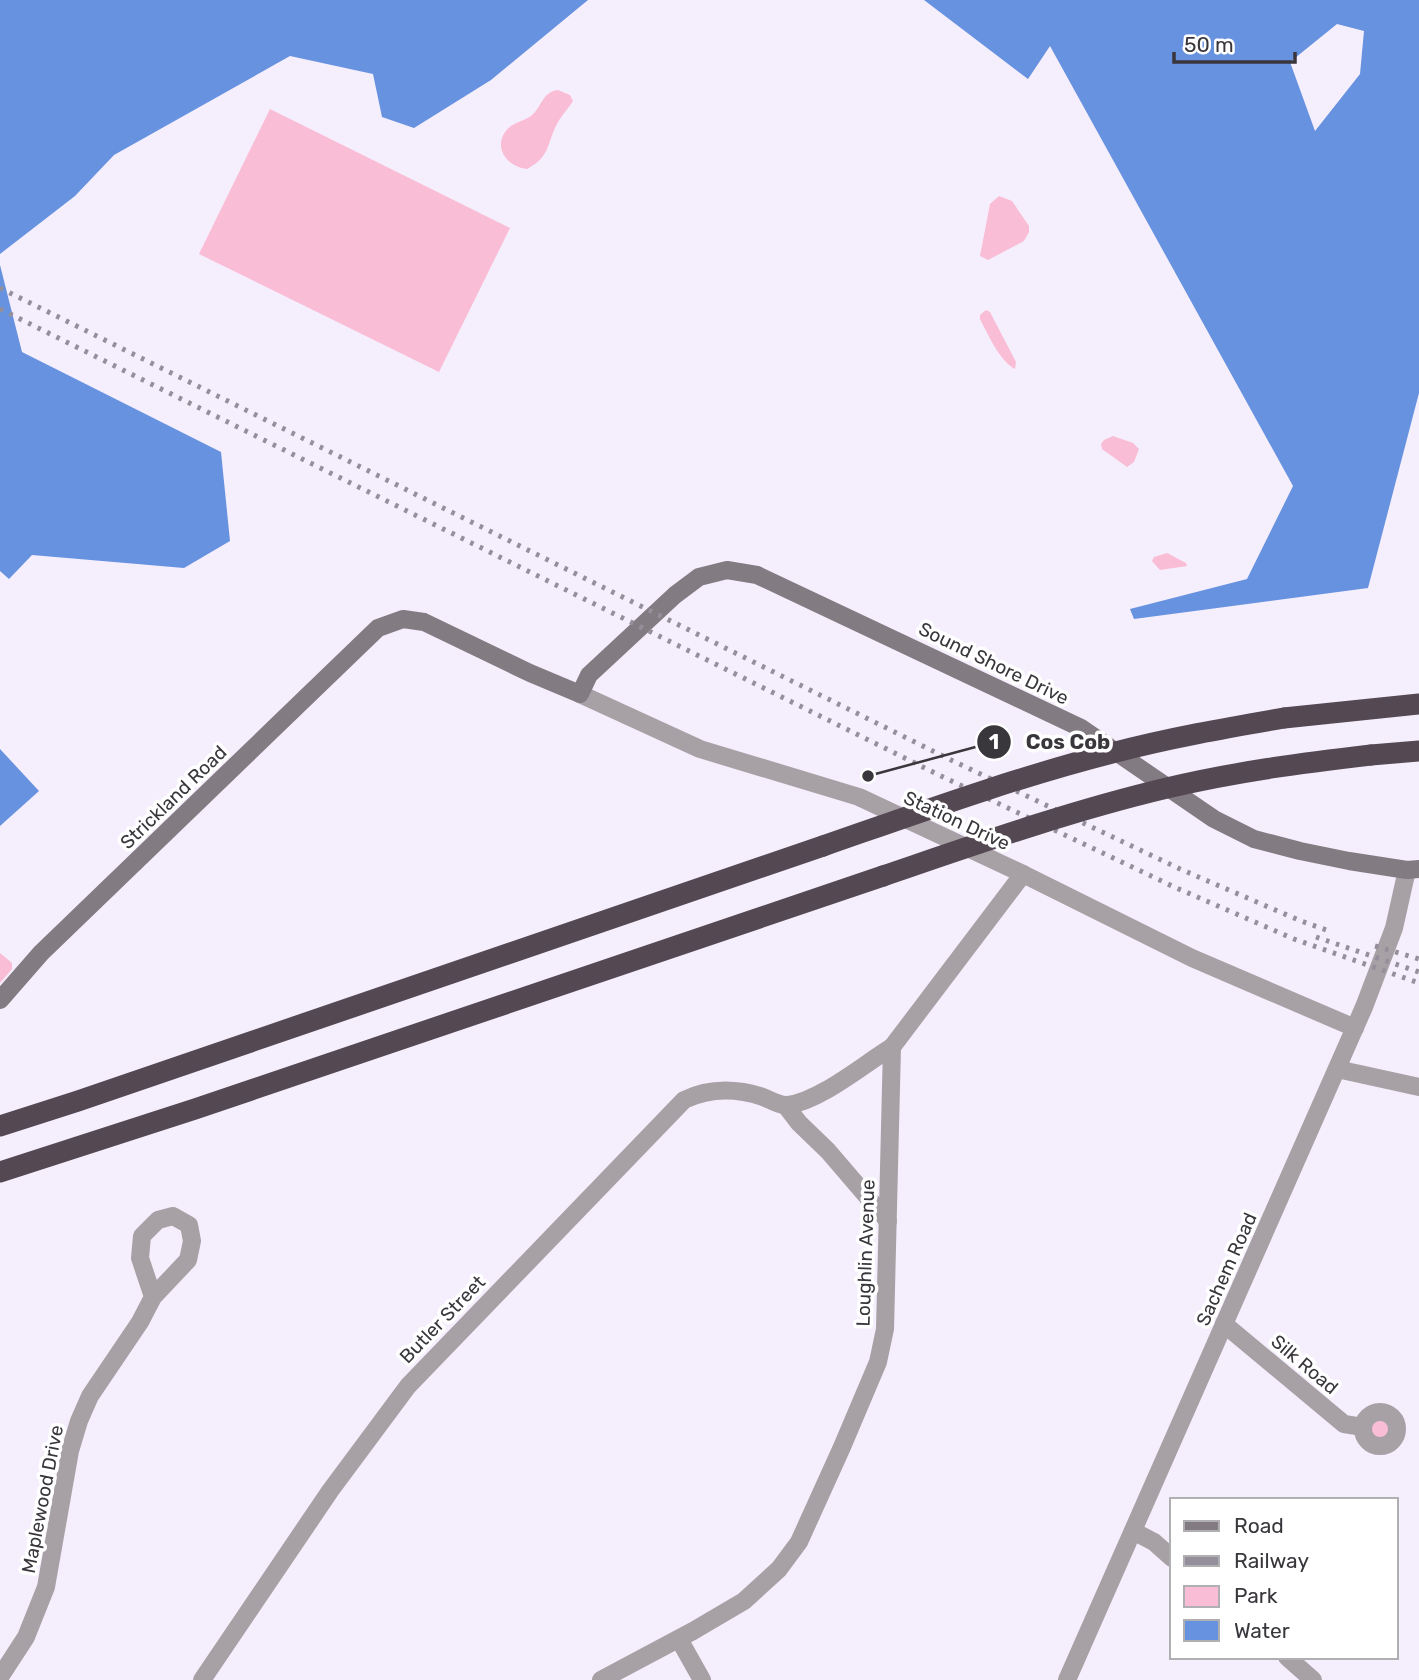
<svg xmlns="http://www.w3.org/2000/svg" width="1419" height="1680" viewBox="0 0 1419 1680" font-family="Rubik,sans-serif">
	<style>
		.green { fill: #fabdd6 }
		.water { fill: #6692df; fill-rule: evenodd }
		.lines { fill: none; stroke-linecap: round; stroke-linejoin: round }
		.minor { stroke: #a7a1a6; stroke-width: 18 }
		.secondary { stroke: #837b82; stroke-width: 18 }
		.motorway { stroke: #544953; stroke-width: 21 }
		.rail { stroke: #948f9a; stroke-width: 5; stroke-dasharray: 3.5 7; stroke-linecap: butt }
		.motorway-bridge { stroke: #544953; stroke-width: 21 }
		.labels { text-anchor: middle; stroke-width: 7; stroke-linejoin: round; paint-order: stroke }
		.street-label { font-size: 19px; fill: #39363c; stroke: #fff }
		.leader { fill: none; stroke: #39363c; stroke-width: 2.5 }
		.callout-dot { fill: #39363c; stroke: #fff; stroke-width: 2.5 }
		.mark-label { font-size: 21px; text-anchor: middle; font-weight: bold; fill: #fff }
		.callout-label { font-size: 21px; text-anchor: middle; font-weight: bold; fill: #39363c; stroke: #fff; stroke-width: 7; stroke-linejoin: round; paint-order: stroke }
	</style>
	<rect width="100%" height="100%" fill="#f5eefd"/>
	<g class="green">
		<path d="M558,90L570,95L573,101C568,109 561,116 557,124C546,145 551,156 527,169C505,167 490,143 511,126C517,122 525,120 531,116C542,107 542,92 558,90Z"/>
		<path d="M270,109L510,228L439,372L199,254Z"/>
		<path d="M999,196L1012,201L1029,226V232L1024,241L988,260L980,256L990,204Z"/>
		<path d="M986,310L990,312L1016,362L1015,369C999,360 989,336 980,319V315Z"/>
		<path d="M1113,436L1133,443L1139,449L1134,462L1127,467L1102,449L1101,444L1104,440Z"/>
		<path d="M1167,553L1186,563L1187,566L1160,570L1152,561L1154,557Z"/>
		<path d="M0,953L12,963V969L0,983Z"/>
		<circle cx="1380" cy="1429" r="11"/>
	</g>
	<g class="water">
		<path d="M0,0H588L491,80L414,128L382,117L373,74L290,56L114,155L75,196L0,254Z"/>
		<path d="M924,0H1419V393L1368,588L1134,619L1130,609L1247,579L1293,486L1050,46L1028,79ZM1337,24L1364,31L1360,74L1315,131L1290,62Z"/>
		<path d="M0,265L22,352L221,452L230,541L184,568L32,555L9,579L0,571Z"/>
		<path d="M0,749L39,791L0,826Z"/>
	</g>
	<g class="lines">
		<g class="minor">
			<path d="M580,694L700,749L859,797L1023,874L1192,958L1355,1028"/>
			<path d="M1337,1069L1419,1087"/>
			<path d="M786,1106L799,1123L828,1151L888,1221"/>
			<path d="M1224,1324L1344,1424L1363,1427"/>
			<circle cx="1380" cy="1429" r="17"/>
			<path d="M1133,1531L1154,1542L1172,1558"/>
			<path d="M679,1639L702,1680"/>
			<path d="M1287,1657L1313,1680"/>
			<path d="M0,1677L26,1637L46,1587L70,1451L79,1421L90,1396L140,1322L153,1297L188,1260L192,1241L189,1225L173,1216L158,1220L142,1236L140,1258L153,1297"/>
			<path d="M202,1680L330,1491L408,1386L684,1100C709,1088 736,1088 763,1097C770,1100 781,1106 788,1105C820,1101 864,1064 892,1047"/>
			<path d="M601,1680L693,1631L744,1601L779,1569L799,1542L842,1447L878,1362L885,1329L892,1047L1023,874"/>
			<path d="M1067,1680L1364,1007L1394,928L1407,870"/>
		</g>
		<path class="secondary" d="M0,1000L41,953L378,628L403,619L424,622L530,673L580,694L589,675L675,595L699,577L727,570L757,575L1081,728L1214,819L1254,839L1300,851L1349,861L1407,870L1419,869"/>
		<g class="motorway">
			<path d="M1284,718L1419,704"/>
			<path d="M1371,755L1419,751"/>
			<path d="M0,1126L78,1101L823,846"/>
			<path d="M0,1172L195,1109L883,876"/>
		</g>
		<g class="rail">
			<path d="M0,288L951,760L1180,869L1301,921L1332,932"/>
			<path d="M0,309L943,777L1172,886L1294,939L1419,983"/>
			<path d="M1316,937L1419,972"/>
			<path d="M1375,946L1419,959"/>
		</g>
		<g class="motorway-bridge">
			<path d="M823,846C918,813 1014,778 1112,753C1169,738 1226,728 1284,718"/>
			<path d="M883,876C977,844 1070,811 1167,788C1234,772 1302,763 1371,755"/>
		</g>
	</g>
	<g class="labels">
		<g class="street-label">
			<text transform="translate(994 663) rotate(26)" y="7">Sound Shore Drive</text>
			<text transform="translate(173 797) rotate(-44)" y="7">Strickland Road</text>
			<text transform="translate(957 820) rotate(25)" y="7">Station Drive</text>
			<text transform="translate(865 1253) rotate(-88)" y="7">Loughlin Avenue</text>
			<text transform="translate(1226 1269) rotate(-66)" y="7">Sachem Road</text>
			<text transform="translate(442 1319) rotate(-46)" y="7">Butler Street</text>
			<text transform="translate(1305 1364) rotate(40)" y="7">Silk Road</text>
			<text transform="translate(42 1499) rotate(-79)" y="7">Maplewood Drive</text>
		</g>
	</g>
	<path class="leader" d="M868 776L994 742"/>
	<g class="callout-dot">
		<circle cx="868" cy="776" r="7"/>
		<circle cx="994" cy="742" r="18"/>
	</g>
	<g class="mark-label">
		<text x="994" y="749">1</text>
	</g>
	<g class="callout-label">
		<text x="1068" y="749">Cos Cob</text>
	</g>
	<rect x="1170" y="1498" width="228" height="161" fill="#ffffff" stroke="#b0afb1" stroke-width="2"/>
	<rect x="1184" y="1521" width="35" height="10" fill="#837b82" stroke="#b0afb1" stroke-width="2"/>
	<text x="1234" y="1533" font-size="21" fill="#39363c">Road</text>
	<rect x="1184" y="1556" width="35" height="10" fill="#948f9a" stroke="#b0afb1" stroke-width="2"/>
	<text x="1234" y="1568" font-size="21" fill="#39363c">Railway</text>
	<rect x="1184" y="1586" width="35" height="21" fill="#fabdd6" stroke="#b0afb1" stroke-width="2"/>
	<text x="1234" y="1603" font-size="21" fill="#39363c">Park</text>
	<rect x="1184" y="1620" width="35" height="21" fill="#6692df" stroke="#b0afb1" stroke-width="2"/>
	<text x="1234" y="1638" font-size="21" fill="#39363c">Water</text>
	<path d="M1174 52v10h121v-10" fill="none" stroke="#39363c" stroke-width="3.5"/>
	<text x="1184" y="52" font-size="21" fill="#39363c" stroke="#ffffff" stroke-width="5" paint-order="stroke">50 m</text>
</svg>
